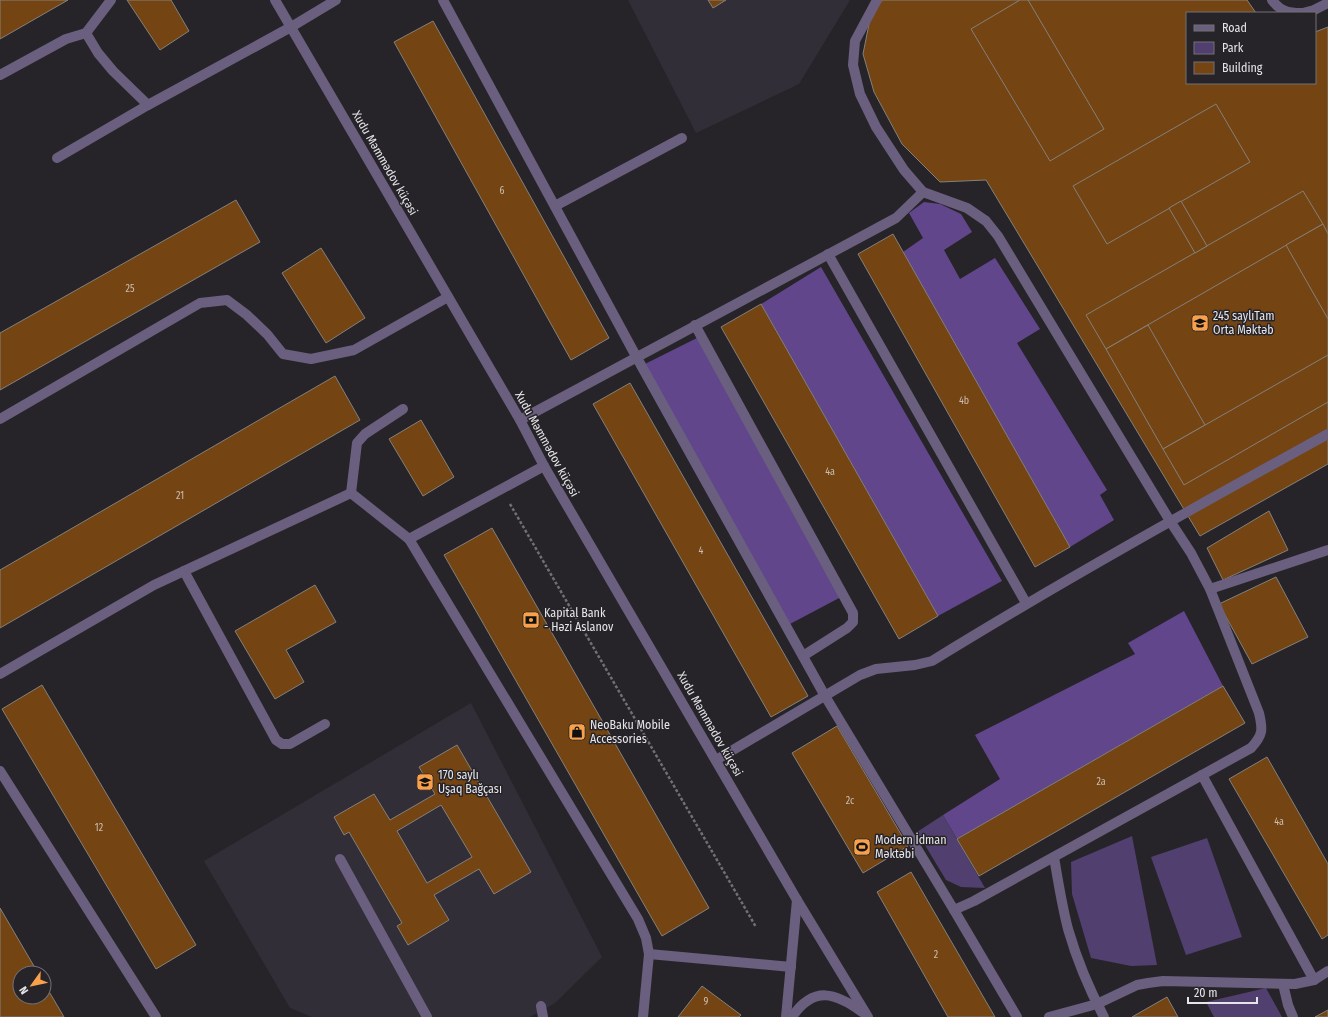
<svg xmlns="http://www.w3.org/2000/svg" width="1328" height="1017" viewBox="0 0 1328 1017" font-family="'Fira Sans Condensed',sans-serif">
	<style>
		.built { fill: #322e38 }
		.green { fill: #513f6f }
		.forest { fill: #61468b }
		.building { fill: #744512; stroke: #84807b; fill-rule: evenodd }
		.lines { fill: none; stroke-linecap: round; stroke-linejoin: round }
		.path { stroke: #716f73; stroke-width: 2.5; stroke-dasharray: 3 2; stroke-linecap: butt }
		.lane { stroke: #6a5f7e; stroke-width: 10 }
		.street { stroke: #6a5f7e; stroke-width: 10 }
		.labels { text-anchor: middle; stroke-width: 3; stroke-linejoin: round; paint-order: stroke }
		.number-label { font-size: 10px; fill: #cabdb2 }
		.street-label { font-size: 12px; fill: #e6e5e8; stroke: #262429 }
		.poi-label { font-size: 12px; fill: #e6e5e8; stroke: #262429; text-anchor: start }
	</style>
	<rect width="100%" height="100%" fill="#262429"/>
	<g class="built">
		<path d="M628,0H850L799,84L696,133Z"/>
		<path d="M471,703L602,957L555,1003L530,1017H312L290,1008L204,861Z"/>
	</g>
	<g class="green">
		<path d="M943,815L985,888L961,887L946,880L917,832Z"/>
		<path d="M1132,836L1157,965L1131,966L1091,958L1072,894L1071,862Z"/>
		<path d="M1207,838L1242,937L1186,955L1151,857Z"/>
		<path d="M1266,988L1282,1017H1214L1206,1002Z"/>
	</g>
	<g class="forest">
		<path d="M924,202L940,204L961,214L972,232L944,250L960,279L995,258L1040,329L1017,343L1107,490L1100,495L1114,520L1070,547L903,252L923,238L909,213Z"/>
		<path d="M821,267L1002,581L938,616L761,304Z"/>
		<path d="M699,337L841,597L790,624L645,364Z"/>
		<path d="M1184,611L1223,686L957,839L943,815L1000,779L975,735L1135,654L1128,643Z"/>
	</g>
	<g class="building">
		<path d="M0,0H68L0,39Z"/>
		<path d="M127,0H171L189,31L160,50Z"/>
		<path d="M708,0H726L713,8Z"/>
		<path d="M882,0H1247L1256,13H1187V83H1315V32L1328,27V464L1200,536L986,180L940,182L902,144L874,92L863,54L870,19Z"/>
		<path d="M1020,0H1028L1104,129L1050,161L971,29Z"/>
		<path d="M433,21L609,338L571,360L394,42Z"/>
		<path d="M1216,104L1250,162L1107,244L1073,186Z"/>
		<path d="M1303,191L1323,224L1106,349L1086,315Z"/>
		<path d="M236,200L260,242L0,390V333Z"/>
		<path d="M1181,201L1207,246L1195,253L1169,208Z"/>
		<path d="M1323,224L1328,234V319L1286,245Z"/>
		<path d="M893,234L1070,547L1035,567L858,254Z"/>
		<path d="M321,248L365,318L326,343L282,273Z"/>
		<path d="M761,304L938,616L899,639L721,327Z"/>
		<path d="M1148,325L1205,425L1163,449L1106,349Z"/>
		<path d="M1328,355V402L1184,485L1163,449Z"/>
		<path d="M335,376L360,420L0,628V570Z"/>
		<path d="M630,383L808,696L771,717L593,404Z"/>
		<path d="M421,420L454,477L423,496L389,439Z"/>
		<path d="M1269,511L1288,550L1223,580L1207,548Z"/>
		<path d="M492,528L709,908L662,936L444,555Z"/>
		<path d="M1276,577L1308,637L1252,664L1219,604Z"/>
		<path d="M315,585L336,622L286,650L304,682L275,699L235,631Z"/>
		<path d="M42,685L196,945L156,969L2,709Z"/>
		<path d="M1223,686L1245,723L979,876L957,839Z"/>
		<path d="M837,726L908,846L863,873L792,753Z"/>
		<path d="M457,745L531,872L494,894L479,869L434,895L449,920L408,945L397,926L402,923L349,832L344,835L334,817L374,794L390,820L435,794L419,767ZM441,805L472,857L427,883L397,831Z"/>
		<path d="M1267,757L1328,864V935L1322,939L1229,779Z"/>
		<path d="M911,872L995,1017H948L877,892Z"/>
		<path d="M0,908L38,973H20V997H44V983L64,1017H0Z"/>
		<path d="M702,986L741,1015L739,1017H678Z"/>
		<path d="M1167,997L1178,1017H1132Z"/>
		<path d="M1328,1010V1017H1315Z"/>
	</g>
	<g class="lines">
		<path class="path" d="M510,504L756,927"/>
		<g class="lane">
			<path d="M86,33L111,0"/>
			<path d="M0,75L66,39L86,33L98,53L113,71L148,105L291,27"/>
			<path d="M57,158L148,105"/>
			<path d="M0,419L200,303L227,300L247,315L267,334L283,354L311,359L354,350L448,297"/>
			<path d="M409,539L544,466"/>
			<path d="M184,571L276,740L282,744H290L325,724"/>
			<path d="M340,859L427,1017"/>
			<path d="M649,954L791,967"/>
		</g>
		<g class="street">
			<path d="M275,0L520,420L544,466L797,900L868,1017"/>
			<path d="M443,0L637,358L825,696L954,910"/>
			<path d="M877,0L855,41L853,65L860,94L876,127L904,170L923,192L967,208L986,221L998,236L1170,521L1191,553L1210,589L1259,713C1263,730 1263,735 1251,748L974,901L954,910L1017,1017"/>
			<path d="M1272,0C1280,11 1288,13 1301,13"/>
			<path d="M1303,13L1314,10L1328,3"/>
			<path d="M291,27L336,0"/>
			<path d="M555,206L682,138"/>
			<path d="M828,254L1026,603"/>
			<path d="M695,325L853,613V622L847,628L803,656"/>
			<path d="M520,420L896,218L923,192"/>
			<path d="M351,493L357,443L365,434L403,409"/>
			<path d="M1210,589L1328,550"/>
			<path d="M0,674L154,585L351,493L409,539L638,919L646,938L649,954L643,1017"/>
			<path d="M716,760L860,675L876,669L915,665L932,661C1062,581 1195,507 1328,434"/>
			<path d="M0,771L156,1017"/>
			<path d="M1202,775L1314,980"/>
			<path d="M1054,857C1058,881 1062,906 1068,929C1077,960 1089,989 1104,1017"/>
			<path d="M1283,984L1288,1005L1293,1017"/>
			<path d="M541,1006L543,1017"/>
			<path d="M786,1017L797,900"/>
			<path d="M792,1017C814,985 836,993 862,1012"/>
			<path d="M1049,1017L1097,1004L1137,985L1148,983L1163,981L1295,984L1314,980L1328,971"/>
		</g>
	</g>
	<defs>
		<symbol id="school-square" viewBox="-11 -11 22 22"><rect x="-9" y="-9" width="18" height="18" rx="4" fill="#f8a14a" stroke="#262429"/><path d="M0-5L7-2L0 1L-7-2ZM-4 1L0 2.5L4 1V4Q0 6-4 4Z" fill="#111"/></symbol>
		<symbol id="bank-square" viewBox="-11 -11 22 22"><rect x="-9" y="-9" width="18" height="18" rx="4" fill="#f8a14a" stroke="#262429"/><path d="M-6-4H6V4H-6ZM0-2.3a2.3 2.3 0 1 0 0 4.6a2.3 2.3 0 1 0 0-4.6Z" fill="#111"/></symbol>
		<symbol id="shop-square" viewBox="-11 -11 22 22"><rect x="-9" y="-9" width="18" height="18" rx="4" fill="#f8a14a" stroke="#262429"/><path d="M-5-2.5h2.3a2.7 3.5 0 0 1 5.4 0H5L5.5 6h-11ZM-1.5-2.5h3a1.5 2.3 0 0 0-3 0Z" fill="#111"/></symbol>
		<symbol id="stadium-square" viewBox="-11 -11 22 22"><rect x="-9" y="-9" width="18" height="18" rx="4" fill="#f8a14a" stroke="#262429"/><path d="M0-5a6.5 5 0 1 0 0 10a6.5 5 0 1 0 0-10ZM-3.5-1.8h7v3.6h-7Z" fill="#111"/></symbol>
	</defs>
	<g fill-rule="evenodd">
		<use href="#school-square" x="1190" y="313" width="20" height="20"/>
		<use href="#bank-square" x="521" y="610" width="20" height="20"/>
		<use href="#shop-square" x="567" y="722" width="20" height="20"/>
		<use href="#school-square" x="415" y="772" width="20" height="20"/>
		<use href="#stadium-square" x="852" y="837" width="20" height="20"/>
	</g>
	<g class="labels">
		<g class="number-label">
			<text x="502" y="194">6</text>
			<text x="130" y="292">25</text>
			<text x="964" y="404">4b</text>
			<text x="830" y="475">4a</text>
			<text x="180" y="499">21</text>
			<text x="701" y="554">4</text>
			<text x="1101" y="785">2a</text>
			<text x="850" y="804">2c</text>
			<text x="1279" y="825">4a</text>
			<text x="99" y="831">12</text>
			<text x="936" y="958">2</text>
			<text x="706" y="1005">9</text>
		</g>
		<g class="street-label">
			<text transform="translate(385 163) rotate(60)" y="4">Xudu Məmmədov küçəsi</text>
			<text transform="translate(547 444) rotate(61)" y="4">Xudu Məmmədov küçəsi</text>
			<text transform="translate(710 724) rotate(60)" y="4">Xudu Məmmədov küçəsi</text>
		</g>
		<g class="poi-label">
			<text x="1213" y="320">245 saylıTam<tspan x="1213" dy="14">Orta Məktəb</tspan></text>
			<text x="544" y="617">Kapital Bank<tspan x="544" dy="14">- Həzi Aslanov</tspan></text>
			<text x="590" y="729">NeoBaku Mobile<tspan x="590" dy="14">Accessories</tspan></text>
			<text x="438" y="779">170 saylı<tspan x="438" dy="14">Uşaq Bağçası</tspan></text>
			<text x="875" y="844">Modern İdman<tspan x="875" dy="14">Məktəbi</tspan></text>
		</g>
	</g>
	<rect x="1186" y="12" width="130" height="72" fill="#262429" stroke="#737175"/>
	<rect x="1194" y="25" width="20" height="6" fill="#6a5f7e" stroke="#737175"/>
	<text x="1222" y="32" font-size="12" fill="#e6e5e8">Road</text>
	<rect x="1194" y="42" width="20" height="12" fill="#513f6f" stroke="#737175"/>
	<text x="1222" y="52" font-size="12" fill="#e6e5e8">Park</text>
	<rect x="1194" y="62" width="20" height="12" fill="#744512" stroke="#737175"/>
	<text x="1222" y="72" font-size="12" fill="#e6e5e8">Building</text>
	<g transform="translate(32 985) rotate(237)"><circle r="19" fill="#262429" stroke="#737175"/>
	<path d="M0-3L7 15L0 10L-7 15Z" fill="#f8a14a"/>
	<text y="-6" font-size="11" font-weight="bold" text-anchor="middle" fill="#e6e5e8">N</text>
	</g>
	<path d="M1188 997v6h69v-6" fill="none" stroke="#e6e5e8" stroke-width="2"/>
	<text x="1194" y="997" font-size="12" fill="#e6e5e8" stroke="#262429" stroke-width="3" paint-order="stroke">20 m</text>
</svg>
